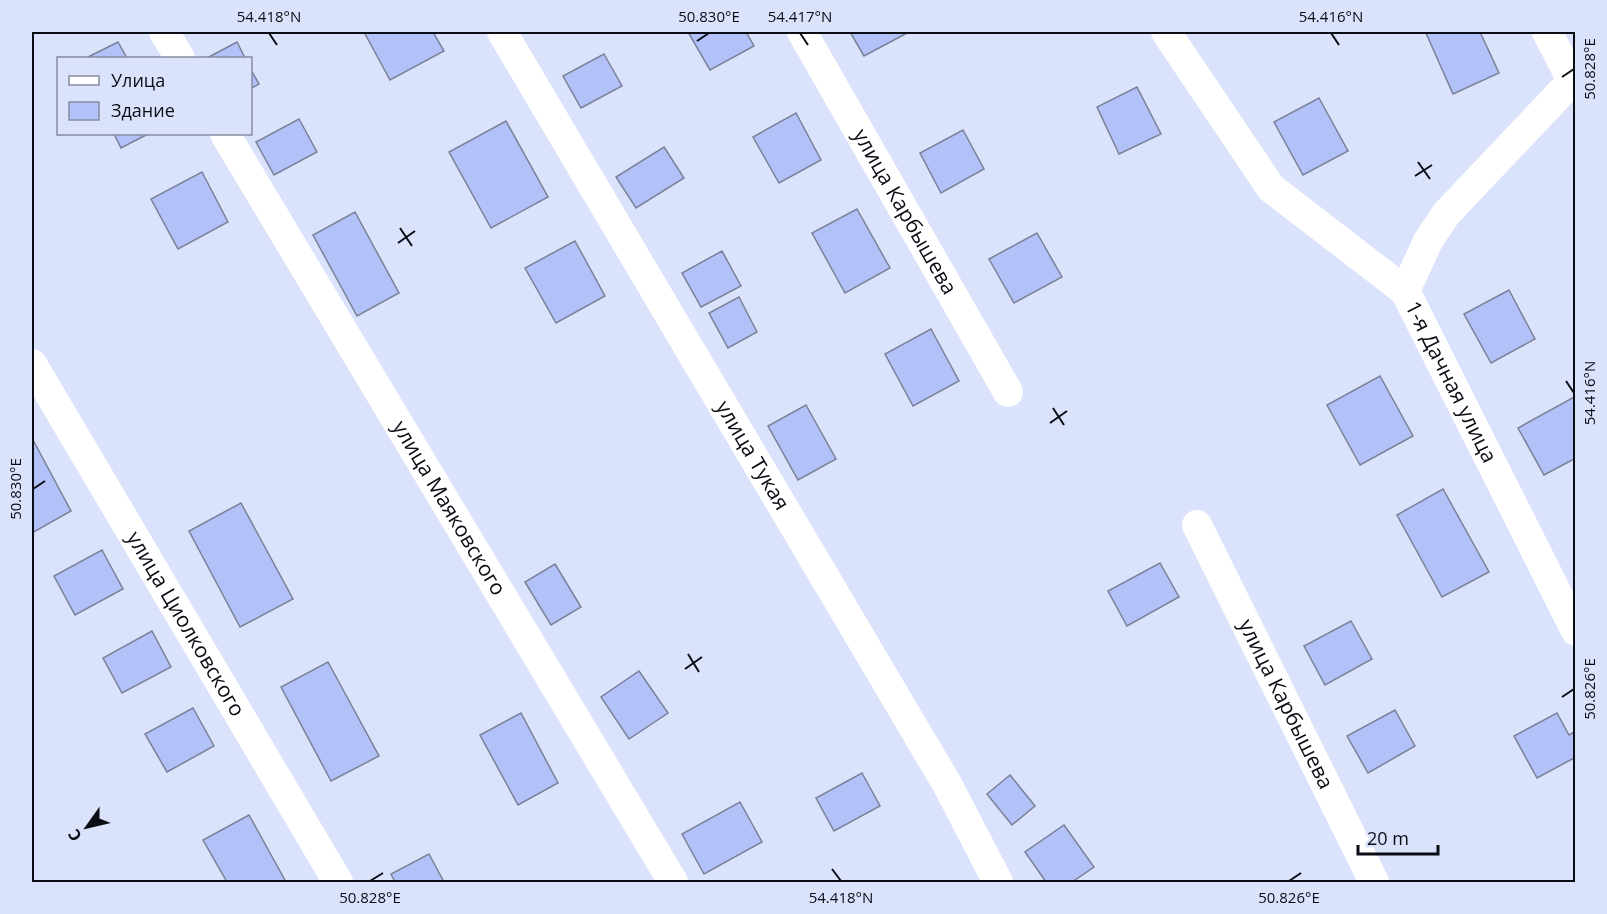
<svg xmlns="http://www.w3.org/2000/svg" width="1607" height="914" viewBox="0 0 1607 914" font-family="'Open Sans',sans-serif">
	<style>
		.building { fill: #b2c1f8; stroke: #7a8198; stroke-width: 1.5 }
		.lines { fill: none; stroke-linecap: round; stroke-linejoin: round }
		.street { stroke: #fff; stroke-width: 30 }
		.ticks { fill: none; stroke: #0b0d15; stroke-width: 2 }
		.labels { text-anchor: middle; stroke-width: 6; stroke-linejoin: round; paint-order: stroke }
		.street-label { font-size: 21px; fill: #0b0d15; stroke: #dae2fc }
		.neatline { fill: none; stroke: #0b0d15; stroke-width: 2 }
		.ticks-label { font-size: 15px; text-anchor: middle; fill: #0b0d15 }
	</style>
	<rect width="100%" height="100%" fill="#dae2fc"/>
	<g class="building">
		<path d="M364,32H433L444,51L390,80Z"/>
		<path d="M688,32H746L754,46L710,70Z"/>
		<path d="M850,32H909L864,56Z"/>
		<path d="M1430,32H1480L1499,73L1453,94L1426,33Z"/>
		<path d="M118,42L127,58H86Z"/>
		<path d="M237,42L245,58H207Z"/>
		<path d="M604,54L622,86L581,108L563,76Z"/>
		<path d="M250,68L259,84L250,89Z"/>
		<path d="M1137,87L1161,134L1119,154L1097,107Z"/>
		<path d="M1319,98L1348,151L1303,175L1274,122Z"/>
		<path d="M796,113L821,160L779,183L753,137Z"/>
		<path d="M299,119L317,152L274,175L256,142Z"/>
		<path d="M506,121L548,197L491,228L449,152Z"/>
		<path d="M963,130L984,169L941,193L920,153Z"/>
		<path d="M114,134H148L121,148Z"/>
		<path d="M664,147L684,178L636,208L616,177Z"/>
		<path d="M202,172L228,222L178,249L151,199Z"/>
		<path d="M857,209L890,268L845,293L812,233Z"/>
		<path d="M355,212L399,293L357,316L313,235Z"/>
		<path d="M1037,233L1062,277L1014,303L989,259Z"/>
		<path d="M575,241L605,296L556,323L525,268Z"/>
		<path d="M722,251L741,286L701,307L682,273Z"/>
		<path d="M1509,290L1535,339L1491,363L1464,314Z"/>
		<path d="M739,297L757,332L728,348L709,313Z"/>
		<path d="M931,329L959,381L913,406L885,354Z"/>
		<path d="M1380,376L1413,436L1360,465L1327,405Z"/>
		<path d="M1576,396V458L1544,475L1518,428Z"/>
		<path d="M806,405L836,459L798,480L768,426Z"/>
		<path d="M32,438L71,511L32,533Z"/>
		<path d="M1443,489L1489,572L1442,597L1397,515Z"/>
		<path d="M241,503L293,599L240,627L189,531Z"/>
		<path d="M102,550L123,589L75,615L54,576Z"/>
		<path d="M1160,563L1179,597L1127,626L1108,591Z"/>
		<path d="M555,564L581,607L551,625L525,582Z"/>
		<path d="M1351,621L1372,659L1325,685L1304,646Z"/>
		<path d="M152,631L171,667L122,693L103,658Z"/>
		<path d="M328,662L379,756L331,781L281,687Z"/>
		<path d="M639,671L668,713L629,739L601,697Z"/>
		<path d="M193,708L214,746L167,772L145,734Z"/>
		<path d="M1395,710L1415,746L1368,773L1347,736Z"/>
		<path d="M521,713L558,783L518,805L480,735Z"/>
		<path d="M1557,713L1569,735L1576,731V757L1537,778L1514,736Z"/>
		<path d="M862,773L880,806L834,831L816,798Z"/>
		<path d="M1010,775L1035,806L1012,825L987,794Z"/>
		<path d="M740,802L762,842L704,874L682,834Z"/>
		<path d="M249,815L286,882H227L203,840Z"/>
		<path d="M1064,825L1094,867L1072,882H1046L1025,852Z"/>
		<path d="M429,854L444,882H395L391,874Z"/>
	</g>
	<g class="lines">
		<g class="street">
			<path d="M164,32L180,58"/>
			<path id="s1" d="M502,32L947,784L998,882"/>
			<path id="s2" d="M802,32L1008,392"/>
			<path id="s3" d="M1166,32L1271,188L1405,291L1576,631"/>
			<path d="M1547,32L1576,88"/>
			<path id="s4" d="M225,134L673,882"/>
			<path d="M1405,291L1428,241L1446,214L1572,81"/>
			<path id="s5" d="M32,364L338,882"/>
			<path id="s6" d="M1197,525L1374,882"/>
		</g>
	</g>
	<path class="ticks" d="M269,33L277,45M800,33L808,45M1331,33L1339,45M697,41L709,33M1562,77L1574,69M1418,162L1430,179M1415,176L1432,165M400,228L412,246M398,243L415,231M1566,381L1574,393M1053,408L1064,425M1050,423L1067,411M33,489L45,481M688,654L699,672M685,669L702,657M1562,697L1574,689M832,869L841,881M370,881L383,873M1289,881L1301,873"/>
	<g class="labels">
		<g class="street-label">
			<text dy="7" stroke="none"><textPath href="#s2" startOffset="207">улица Карбышева</textPath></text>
			<text dy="7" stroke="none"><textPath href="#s3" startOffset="459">1-я Дачная улица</textPath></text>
			<text dy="7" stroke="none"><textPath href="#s1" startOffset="492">улица Тукая</textPath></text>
			<text dy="7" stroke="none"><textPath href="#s4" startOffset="436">улица Маяковского</textPath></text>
			<text dy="7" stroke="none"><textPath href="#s5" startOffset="302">улица Циолковского</textPath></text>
			<text dy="7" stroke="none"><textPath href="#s6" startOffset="200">улица Карбышева</textPath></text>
		</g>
	</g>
	<rect width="1607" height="914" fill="none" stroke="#dae2fc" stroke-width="66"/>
	<rect x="57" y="57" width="195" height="78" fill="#dae2fc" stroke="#878da0" stroke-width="1.5"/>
	<rect x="69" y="76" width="30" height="9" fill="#ffffff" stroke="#878da0" stroke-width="1.5"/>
	<text x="111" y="87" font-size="18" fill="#0b0d15">Улица</text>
	<rect x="69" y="102" width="30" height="18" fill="#b2c1f8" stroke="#878da0" stroke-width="1.5"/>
	<text x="111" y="117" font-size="18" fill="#0b0d15">Здание</text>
	<g transform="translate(87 827) rotate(236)" stroke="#dae2fc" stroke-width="4.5" paint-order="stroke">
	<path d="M0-4.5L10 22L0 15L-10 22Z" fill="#0b0d15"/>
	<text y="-9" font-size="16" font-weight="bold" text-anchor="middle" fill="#0b0d15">С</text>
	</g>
	<path d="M1358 845v9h80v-9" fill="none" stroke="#0b0d15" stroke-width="3"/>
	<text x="1367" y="845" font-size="18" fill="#0b0d15" stroke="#dae2fc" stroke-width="4.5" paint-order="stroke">20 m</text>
	<rect x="33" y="33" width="1541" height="848" class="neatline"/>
	<g class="ticks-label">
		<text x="269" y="22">54.418°N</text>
		<text x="709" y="22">50.830°E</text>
		<text x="800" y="22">54.417°N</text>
		<text x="1331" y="22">54.416°N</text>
		<text transform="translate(1590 69) rotate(-90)" y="5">50.828°E</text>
		<text transform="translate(1590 393) rotate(-90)" y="5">54.416°N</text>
		<text transform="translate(16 489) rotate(-90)" y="5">50.830°E</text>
		<text transform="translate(1590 689) rotate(-90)" y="5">50.826°E</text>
		<text x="370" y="903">50.828°E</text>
		<text x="841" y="903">54.418°N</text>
		<text x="1289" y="903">50.826°E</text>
	</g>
</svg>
